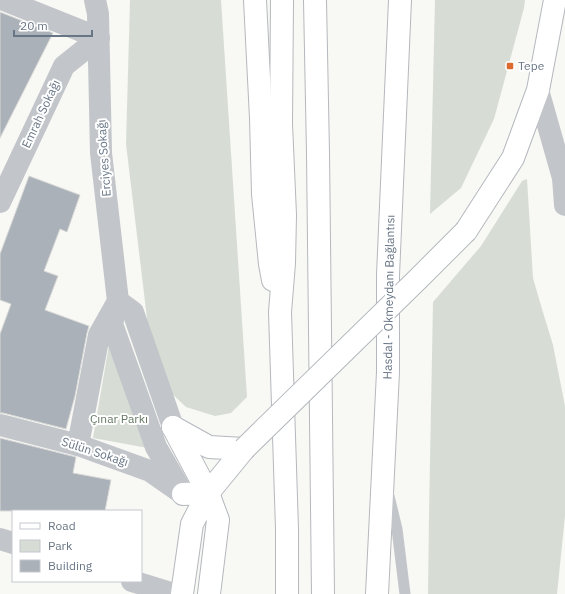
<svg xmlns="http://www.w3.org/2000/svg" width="565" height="594" viewBox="0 0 565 594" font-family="'IBM Plex Sans',sans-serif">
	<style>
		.green { fill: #d7ddd5 }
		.building { fill: #abb1b8; stroke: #d9dad8 }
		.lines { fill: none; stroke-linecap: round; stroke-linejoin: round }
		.secondary-casing { stroke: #b4b8be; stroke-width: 24 }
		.motorway-casing { stroke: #b5b8bc; stroke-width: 24 }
		.service { stroke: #c2c5c9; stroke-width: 11 }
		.minor { stroke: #c2c5c9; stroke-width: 22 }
		.tertiary { stroke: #c2c5c9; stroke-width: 22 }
		.secondary { stroke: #fff; stroke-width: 22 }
		.motorway { stroke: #fff; stroke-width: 22 }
		.secondary-bridge-casing { stroke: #b4b8be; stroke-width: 24; stroke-linecap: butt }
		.secondary-bridge { stroke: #fff; stroke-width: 22 }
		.poi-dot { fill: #dc6b32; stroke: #fff; stroke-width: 1.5 }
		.labels { text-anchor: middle; stroke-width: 4; stroke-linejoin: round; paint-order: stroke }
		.poi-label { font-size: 12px; fill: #687585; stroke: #fff; text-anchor: start }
		.street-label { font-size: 12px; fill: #687585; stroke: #fff }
		.park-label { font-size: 12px; fill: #657863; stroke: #fff }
	</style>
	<rect width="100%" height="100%" fill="#f8f8f5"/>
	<g class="green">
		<path d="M130,0H221L247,397L231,413L215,416L186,407L165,387L149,335L126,144Z"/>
		<path d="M435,0H525L524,8L494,119L461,188L430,214Z"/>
		<path d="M527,179L533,278L542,309L553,345L565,406V516L557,594H428L429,514L433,302L481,246L522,181Z"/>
		<path d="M111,333L153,449L93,438Z"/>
	</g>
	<g class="building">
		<path d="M0,12L53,33L0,138Z"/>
		<path d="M29,176L80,195L67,232L60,229L44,271L58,276L45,310L89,326L87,333L75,396L66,429L3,413H0V334L11,304L0,300V254Z"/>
		<path d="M0,438L76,457L73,473L111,480L105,511H0Z"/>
	</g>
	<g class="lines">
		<defs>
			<g id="secondary">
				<path d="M466,231L513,158L538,90L555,0"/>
				<path d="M173,427L208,493L218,520L209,594"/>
				<path d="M173,427L209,447L244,449"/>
				<path d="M183,494L208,493"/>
				<path d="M182,594L192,524L208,493L244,449"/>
			</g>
			<g id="motorway">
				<path d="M255,0L261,118L263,194L270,264L273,280"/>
				<path d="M282,0L281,124L285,215L284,263L280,312L287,529V594"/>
				<path d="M315,0L318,153L323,594"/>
				<path d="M377,594L388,372V275L400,0"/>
			</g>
		</defs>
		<use href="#secondary" class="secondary-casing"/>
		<use href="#motorway" class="motorway-casing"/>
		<path class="service" d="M389,496L397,529L405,594"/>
		<g class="minor">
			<path d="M538,90L563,178L565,205"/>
			<path d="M0,202L64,66L99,38L4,0"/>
			<path d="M0,425L78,445L150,471L183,494"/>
			<path d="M78,445L99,335L117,303"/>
			<path d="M0,539L13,543"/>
			<path d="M132,581L174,594"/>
		</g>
		<g class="tertiary">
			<path d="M95,0L98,14L101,153L118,301L112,324L156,447L183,494"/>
			<path d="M118,301L133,312L173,427"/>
		</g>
		<use href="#secondary" class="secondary"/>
		<use href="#motorway" class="motorway"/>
		<defs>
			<path id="secondary-bridge" d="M244,449L419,278L466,231"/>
		</defs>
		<use href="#secondary-bridge" class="secondary-bridge-casing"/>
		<use href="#secondary-bridge" class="secondary-bridge"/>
	</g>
	<rect class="poi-dot" x="506" y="62" width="8" height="8" rx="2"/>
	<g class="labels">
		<g class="poi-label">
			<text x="518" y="70">Tepe</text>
		</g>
		<g class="street-label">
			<text transform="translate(41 114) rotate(-65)" y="4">Emrah Sokağı</text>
			<text transform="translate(104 158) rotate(-94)" y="4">Erciyes Sokağı</text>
			<text transform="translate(389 297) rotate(-89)" y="4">Hasdal - Okmeydanı Bağlantısı</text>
			<text transform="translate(95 452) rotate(18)" y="4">Sülün Sokağı</text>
		</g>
		<g class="park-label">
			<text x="119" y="423">Çınar Parkı</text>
		</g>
	</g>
	<rect x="12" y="510" width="130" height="72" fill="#ffffff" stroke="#c3c8ce"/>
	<rect x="20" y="523" width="20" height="6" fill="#ffffff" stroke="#c3c8ce"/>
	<text x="48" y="530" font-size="12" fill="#687585">Road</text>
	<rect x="20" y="540" width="20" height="12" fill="#d7ddd5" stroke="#c3c8ce"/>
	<text x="48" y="550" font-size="12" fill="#687585">Park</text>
	<rect x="20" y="560" width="20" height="12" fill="#abb1b8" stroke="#c3c8ce"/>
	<text x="48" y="570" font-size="12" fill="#687585">Building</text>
	<path d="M14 30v6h78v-6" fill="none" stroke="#687585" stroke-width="2"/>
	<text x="20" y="30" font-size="12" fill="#687585" stroke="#ffffff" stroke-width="3" paint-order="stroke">20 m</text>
</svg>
